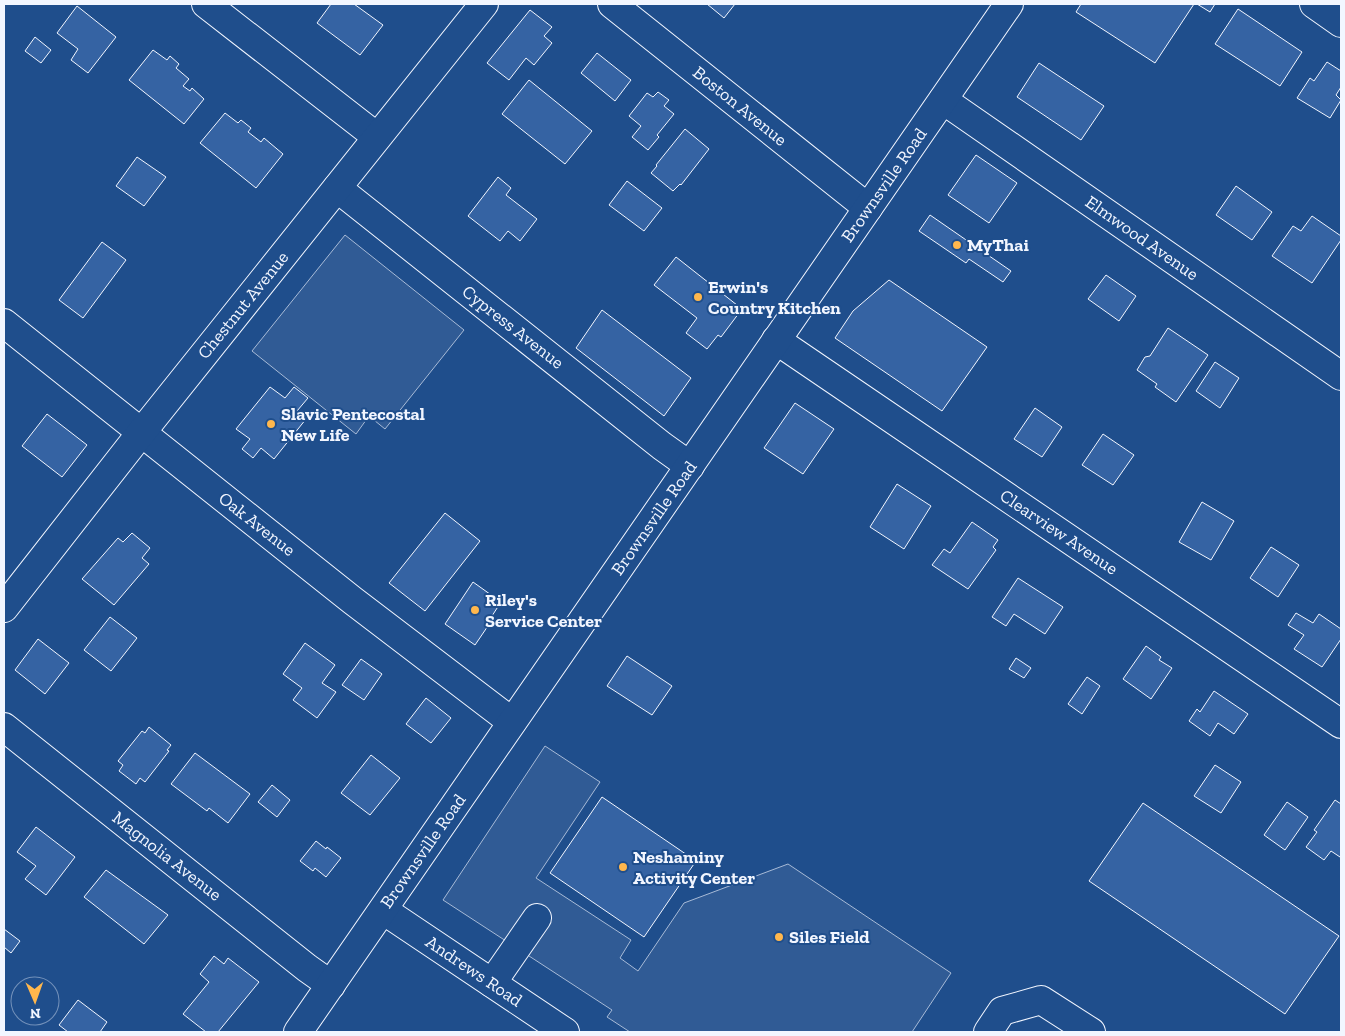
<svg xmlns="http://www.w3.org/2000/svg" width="1345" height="1036" viewBox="0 0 1345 1036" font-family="'Zilla Slab',serif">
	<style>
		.built { fill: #305b95; stroke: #a8bbd7 }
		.building { fill: #3563a3; stroke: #f2f6ff }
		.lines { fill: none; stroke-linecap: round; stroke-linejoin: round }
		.minor-casing { stroke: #f2f6ff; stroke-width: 30 }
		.minor { stroke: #1f4e8c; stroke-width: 28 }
		.poi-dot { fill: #ffb74d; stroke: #1f4e8c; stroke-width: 2 }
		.labels { text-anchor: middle; stroke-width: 4; stroke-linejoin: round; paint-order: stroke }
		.street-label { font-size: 18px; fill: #f2f6ff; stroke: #1f4e8c }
		.poi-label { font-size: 18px; font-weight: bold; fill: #f2f6ff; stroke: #1f4e8c; text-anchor: start }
	</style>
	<rect width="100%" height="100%" fill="#1f4e8c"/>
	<g class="built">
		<path d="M345,235L464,330L385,429L369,416L356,434L252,351Z"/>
		<path d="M545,746L600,782L536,878L631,940L620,958L638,971L684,903L788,864L951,973L912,1032H630L607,1017L612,1010L443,900Z"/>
	</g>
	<g class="building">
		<path d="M331,4H354L383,25L360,55L317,23Z"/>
		<path d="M707,4H735L724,18Z"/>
		<path d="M1081,4H1194L1155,63L1076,12Z"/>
		<path d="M1197,4H1215L1210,12Z"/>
		<path d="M77,6L116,37L88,73L71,60L78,49L57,33Z"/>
		<path d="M1238,9L1302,52L1280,86L1215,44Z"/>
		<path d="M530,10L552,27L544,36L552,43L534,65L526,58L509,80L487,63Z"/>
		<path d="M35,37L51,50L41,63L25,51Z"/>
		<path d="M153,50L167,60L170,56L179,64L176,68L189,79L183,86L190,91L192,88L204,99L184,124L129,80Z"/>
		<path d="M597,53L631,80L615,101L581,73Z"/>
		<path d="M1327,62L1341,71V87L1336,95L1341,100L1330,118L1297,98L1310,78L1314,81Z"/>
		<path d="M1039,63L1104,106L1081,140L1017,97Z"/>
		<path d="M529,80L592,131L565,164L502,114Z"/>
		<path d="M658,92L669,100L664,106L674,114L657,135L659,137L648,150L632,137L641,126L629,116L647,93L653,97Z"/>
		<path d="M225,113L238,123L241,120L251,128L248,132L261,142L264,138L283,154L256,188L200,143Z"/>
		<path d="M685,129L709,149L681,185L680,184L673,191L651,173L657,166L656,165Z"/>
		<path d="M976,155L1017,183L989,223L948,195Z"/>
		<path d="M137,157L166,177L144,206L116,186Z"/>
		<path d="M498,177L511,188L506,195L537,219L520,241L508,231L500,241L468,216Z"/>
		<path d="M627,181L662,208L644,231L609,205Z"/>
		<path d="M1236,186L1272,212L1252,240L1216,215Z"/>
		<path d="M930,215L1011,271L1003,282L969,259L966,263L919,231Z"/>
		<path d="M1312,216L1341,236V240L1312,283L1272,256L1293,226L1301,231Z"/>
		<path d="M102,242L126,260L83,318L59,300Z"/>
		<path d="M676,257L742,309L721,337L718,335L707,349L686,333L697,318L654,285Z"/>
		<path d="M1106,275L1136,296L1119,321L1088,299Z"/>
		<path d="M889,280L987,347L942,411L835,338L853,311Z"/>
		<path d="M602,310L691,378L664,416L576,348Z"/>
		<path d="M1168,328L1208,355L1176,402L1155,387L1157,384L1137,370L1145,357L1150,356Z"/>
		<path d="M1215,362L1239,378L1220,408L1196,391Z"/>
		<path d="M270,387L285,398L294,387L308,398L297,411L306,419L274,459L261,448L253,458L242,449L250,439L236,429Z"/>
		<path d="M795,403L834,429L803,474L764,448Z"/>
		<path d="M1035,408L1062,427L1042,457L1014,439Z"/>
		<path d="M47,414L87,445L62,477L22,446Z"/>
		<path d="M1103,434L1134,455L1113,485L1082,465Z"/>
		<path d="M897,484L931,506L904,549L870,527Z"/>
		<path d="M1202,502L1234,521L1211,560L1179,542Z"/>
		<path d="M445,513L480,541L425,611L389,583Z"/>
		<path d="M972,522L998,540L993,547L996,550L968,589L932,565L944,549L950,553Z"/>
		<path d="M132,533L150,548L142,558L149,564L114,605L82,579L118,538L123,542Z"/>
		<path d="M1271,547L1299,565L1278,597L1250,578Z"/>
		<path d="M1018,578L1063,607L1045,634L1014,614L1006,626L992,617Z"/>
		<path d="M473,582L501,602L490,619L492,620L475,645L445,624Z"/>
		<path d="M1296,613L1313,623L1319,614L1341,629V639L1322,667L1294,649L1304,635L1288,625Z"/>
		<path d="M110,617L137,638L111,671L84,650Z"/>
		<path d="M38,639L69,663L45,694L15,670Z"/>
		<path d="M305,643L335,665L322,683L336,692L317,718L293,700L302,688L283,674Z"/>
		<path d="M1146,646L1161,657L1159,660L1172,668L1151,699L1123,679Z"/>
		<path d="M627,656L672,686L652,715L607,686Z"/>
		<path d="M1016,658L1031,668L1024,678L1009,669Z"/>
		<path d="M361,659L382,674L364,700L342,685Z"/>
		<path d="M1087,677L1100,686L1082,714L1068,704Z"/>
		<path d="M1214,691L1248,714L1234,734L1218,723L1210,736L1189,721L1197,709L1200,712Z"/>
		<path d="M426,698L451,718L431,743L406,724Z"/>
		<path d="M149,727L171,745L167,750L169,751L145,782L140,778L136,784L119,771L123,765L118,761L142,731L145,733Z"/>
		<path d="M195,753L250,794L228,823L209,808L207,811L171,784Z"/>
		<path d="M371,755L400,778L370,815L341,793Z"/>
		<path d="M1215,765L1241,782L1221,813L1194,796Z"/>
		<path d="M272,785L290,800L277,817L258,802Z"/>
		<path d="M602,797L696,861L644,937L550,873Z"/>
		<path d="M1335,800L1341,804V855L1340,857L1331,851L1324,860L1306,847L1317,832L1314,830Z"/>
		<path d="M1287,802L1308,817L1285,850L1264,835Z"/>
		<path d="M1143,803L1339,936L1285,1014L1089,881Z"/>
		<path d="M36,827L75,857L46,895L25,879L36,866L17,852Z"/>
		<path d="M316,841L326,849L327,847L341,858L326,877L315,868L313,871L300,861Z"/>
		<path d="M106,870L168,915L144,944L84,897Z"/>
		<path d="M4,929L20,941L11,953L4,947Z"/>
		<path d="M214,956L224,964L228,958L259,982L218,1032H206L183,1014L209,982L200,974Z"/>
		<path d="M78,1000L107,1022L100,1032H68L59,1025Z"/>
	</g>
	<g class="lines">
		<defs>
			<g id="minor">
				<path d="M206,4L377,137"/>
				<path d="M612,4L868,208"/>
				<path d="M1314,4L1341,23"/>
				<path d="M943,100L1341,376"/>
				<path d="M337,188L662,446L690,466"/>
				<path d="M4,323L352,600L512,722"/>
				<path d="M776,340L1341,724"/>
				<path d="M4,608L141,433L484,4"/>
				<path d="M4,727L307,968L331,985"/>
				<path d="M383,910L565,1032"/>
				<path d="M492,983L537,918"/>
				<path d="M298,1032L1009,4"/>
				<path d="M988,1032L1002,1011L1041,1000L1091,1032"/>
			</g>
		</defs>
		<use href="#minor" class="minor-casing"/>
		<use href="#minor" class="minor"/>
	</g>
	<g class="poi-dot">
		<circle cx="957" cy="245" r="5"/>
		<circle cx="698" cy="297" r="5"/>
		<circle cx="271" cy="424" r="5"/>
		<circle cx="475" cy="610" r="5"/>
		<circle cx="623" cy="867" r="5"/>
		<circle cx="779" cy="937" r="5"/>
	</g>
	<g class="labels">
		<g class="street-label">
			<text transform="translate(740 106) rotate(39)" y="6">Boston Avenue</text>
			<text transform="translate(884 185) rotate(-55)" y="6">Brownsville Road</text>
			<text transform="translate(1142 238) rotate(35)" y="6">Elmwood Avenue</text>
			<text transform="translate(243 305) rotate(-51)" y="6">Chestnut Avenue</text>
			<text transform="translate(513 327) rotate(38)" y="6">Cypress Avenue</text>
			<text transform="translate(654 518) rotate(-55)" y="6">Brownsville Road</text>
			<text transform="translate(257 524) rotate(38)" y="6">Oak Avenue</text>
			<text transform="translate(1059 532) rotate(34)" y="6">Clearview Avenue</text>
			<text transform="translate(423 851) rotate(-55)" y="6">Brownsville Road</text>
			<text transform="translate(167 856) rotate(38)" y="6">Magnolia Avenue</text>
			<text transform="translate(474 971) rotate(34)" y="6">Andrews Road</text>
		</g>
		<g class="poi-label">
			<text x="967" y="251">MyThai</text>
			<text x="708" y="293">Erwin's<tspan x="708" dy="21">Country Kitchen</tspan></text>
			<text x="281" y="420">Slavic Pentecostal<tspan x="281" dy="21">New Life</tspan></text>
			<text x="485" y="606">Riley's<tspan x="485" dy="21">Service Center</tspan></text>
			<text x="633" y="863">Neshaminy<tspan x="633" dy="21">Activity Center</tspan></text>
			<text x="789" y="943">Siles Field</text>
		</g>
	</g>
	<rect width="1345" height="1036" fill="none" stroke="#f2f6ff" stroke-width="10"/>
	<g transform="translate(35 1001) rotate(178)"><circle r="24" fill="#1f4e8c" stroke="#7391ba"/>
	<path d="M0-4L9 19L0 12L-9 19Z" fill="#ffb74d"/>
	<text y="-8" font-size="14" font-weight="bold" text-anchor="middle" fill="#f2f6ff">N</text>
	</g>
</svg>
